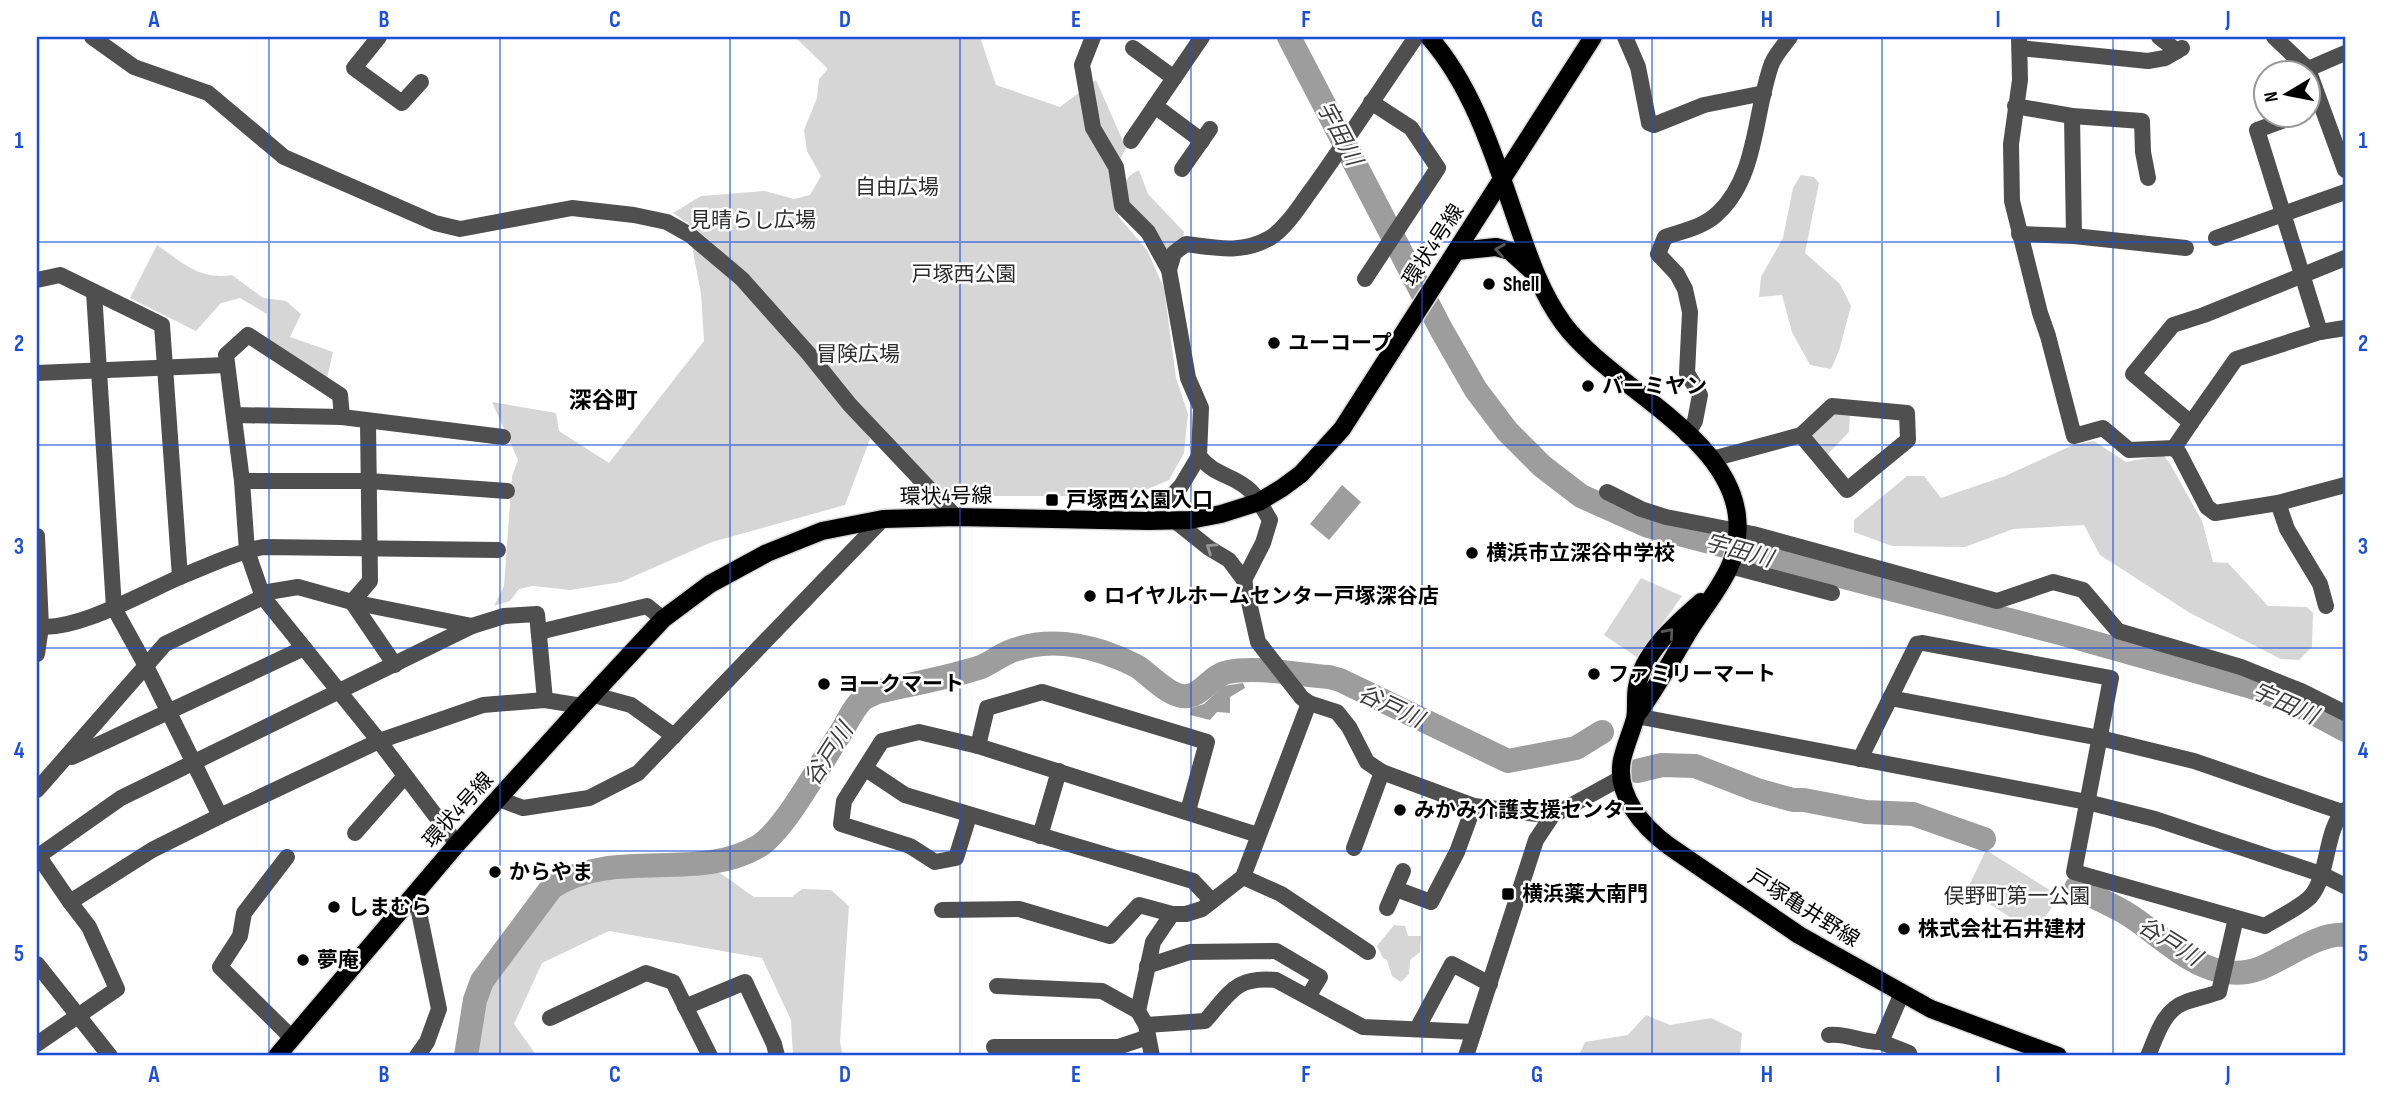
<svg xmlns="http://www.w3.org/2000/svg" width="2382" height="1093" viewBox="0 0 2382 1093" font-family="'Sofia Sans Condensed','Noto Sans JP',sans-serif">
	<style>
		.green { fill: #d6d6d6 }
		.water { fill: #9d9d9d }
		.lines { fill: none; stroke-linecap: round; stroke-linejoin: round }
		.river { stroke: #9d9d9d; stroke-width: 24 }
		.major-casing { stroke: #dbdbdb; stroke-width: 21 }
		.minor { stroke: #4f4f4f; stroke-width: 16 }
		.major { stroke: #000; stroke-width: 18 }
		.oneway { stroke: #595959 }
		.oneway2 { stroke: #959595 }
		.grid { fill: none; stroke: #1d4ed8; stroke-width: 2; stroke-opacity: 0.55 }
		.poi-dot { fill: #000; stroke: #fff; stroke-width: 2.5 }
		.labels { text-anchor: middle; stroke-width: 5; stroke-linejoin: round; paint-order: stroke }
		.park-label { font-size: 21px; fill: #2d2d2d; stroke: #fff }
		.street-label { font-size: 21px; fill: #000; stroke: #fff }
		.poi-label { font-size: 21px; font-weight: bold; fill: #000; stroke: #fff; text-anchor: start }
		.water-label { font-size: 23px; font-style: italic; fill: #3e3e3e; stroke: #fff }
		.neighbourhood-label { font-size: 23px; font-weight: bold; fill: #000; stroke: #fff }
		.neatline { fill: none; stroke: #1d4ed8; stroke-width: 2.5 }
		.grid-label { font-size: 23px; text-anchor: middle; font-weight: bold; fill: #1d4ed8 }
	</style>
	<rect width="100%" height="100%" fill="#fff"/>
	<g class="green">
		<path d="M795,37H980L996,85L1060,107L1096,80L1126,148L1116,167L1118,216L1147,250L1164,288L1176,378L1188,414L1184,453L1169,480L1132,496H954L943,491C904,452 865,413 829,372C781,315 736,254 673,213L701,196L765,191L794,199L810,195L821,176L807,151L804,130L817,98L819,79L828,69Z"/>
		<path d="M1139,170L1148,194L1184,232L1182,239L1163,251C1148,232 1100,187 1139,170Z"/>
		<path d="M1801,175L1814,177L1819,183L1805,253L1840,284L1851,306L1839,351L1831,369L1810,365L1792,332L1782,295L1759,297L1761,277L1783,238L1793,188Z"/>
		<path d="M690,235L850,405L870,439L845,505L712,542L621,582L570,590L533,586L519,589L510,601L494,606L504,586L512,476L518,460L492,402L556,413L559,431L609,463L704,341L701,294Z"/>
		<path d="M157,245C183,263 199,280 232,275L263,298L286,301L301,314L290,337L333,352L327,378L267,338V314L240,298L221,303L196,331L130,298Z"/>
		<path d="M1837,412L1850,414L1849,432L1826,456L1808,437Z"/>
		<path d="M2094,441L2126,462L2163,455L2169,462L2202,521L2213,562L2228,563L2268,606L2307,607L2313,613L2312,647L2299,660L2281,659L2190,613L2100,555L2084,525L2013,529L1965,547L1892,546L1854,532V520L1907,476H1924L1941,498L2005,476L2073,445Z"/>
		<path d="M1641,578L1682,596L1638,658L1604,635Z"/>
		<path d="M1986,850L2059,896L2035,933L1967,890Z"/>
		<path d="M713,868L754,897H792L802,889L831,890L849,906L840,1042L843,1056H793L791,1020L762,958L609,931L542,963L514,1024L537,1056H466L475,1000L482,981L556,892C592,864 668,869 713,868Z"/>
		<path d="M1394,925L1405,926L1408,936H1421L1420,952L1410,960L1409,974L1401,982L1392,976L1387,960L1383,958L1377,946Z"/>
		<path d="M1646,1015L1670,1025L1711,1018L1742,1033L1740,1056H1584L1580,1053L1585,1042L1628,1035Z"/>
	</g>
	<g class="water">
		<path d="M1342,485L1361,502L1329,540L1310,524Z"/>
		<path d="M1243,683L1245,688L1230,697V713L1217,712L1210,720L1190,715L1191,708L1204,704L1223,686Z"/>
		<path d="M2287,699L2345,723V737L2314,720Z"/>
	</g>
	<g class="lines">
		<g class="river">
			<path d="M1289,37L1442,331L1476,390L1507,431L1542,466L1581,496L1648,526L2063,634L2255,688L2308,710L2345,730"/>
			<path d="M1637,771L1662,765L1695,766L1757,790L1793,800H1804L1866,812L1913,814L1984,839"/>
			<path d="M2076,888C2093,897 2112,904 2129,915C2169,941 2209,988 2261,968C2286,958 2319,932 2345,935"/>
			<path d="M466,1056L475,1000L482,981L552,887C616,847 697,883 759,846C786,829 824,757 843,729C849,718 855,706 864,698L877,692C911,684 948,678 981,667C991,663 999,656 1009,652C1040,639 1072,642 1103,652C1114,656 1128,661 1138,667C1151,676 1167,694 1182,696C1201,699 1210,675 1228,672C1258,666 1298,675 1329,677L1340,680L1508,761L1576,748L1602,732"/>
		</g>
		<defs>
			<g id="major">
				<path d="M1429,37C1474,88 1495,159 1517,222C1529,257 1541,293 1563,323C1609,386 1728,434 1737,516C1739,533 1736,553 1729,568C1719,590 1702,610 1689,631C1672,659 1656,689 1636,716"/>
				<path d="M1457,251L1496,247L1510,251L1532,271"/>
				<path d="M1701,602C1676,624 1643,652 1637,687C1635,697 1637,709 1635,719C1631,733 1625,746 1622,760C1615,795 1643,827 1669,846L1799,935L1931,1009L2058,1056"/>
				<path d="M277,1056L457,844L582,706L663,619L710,584L767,553L822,531L883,519L956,517L1149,521L1190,520L1221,514L1259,502L1282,488L1301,474L1342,429L1593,37"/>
			</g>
		</defs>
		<use href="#major" class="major-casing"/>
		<g class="minor">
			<path d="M92,37L134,67L208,93L284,157L435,223L460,229L572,208L634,215L667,222L690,235L742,279L808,353L850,405L956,517"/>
			<path d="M379,37L354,68L402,103L421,82"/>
			<path d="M1093,37L1082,65L1093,128L1116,167L1122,206L1148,232L1169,270"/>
			<path d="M1625,37L1638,67L1649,123L1654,125L1704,105L1764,93"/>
			<path d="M2019,37L2020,80L2011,144L2012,201L2040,313L2048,336L2074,436L2103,428L2129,450L2174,448"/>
			<path d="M2159,37L2177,51"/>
			<path d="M2274,37L2308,69L2345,170"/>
			<path d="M1133,48L1174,78"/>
			<path d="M2020,48L2148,61L2165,58L2182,48"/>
			<path d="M2308,69L2345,53"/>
			<path d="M1155,106L1202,141"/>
			<path d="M2015,106L2072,116L2142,121L2143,152L2148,178"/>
			<path d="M2072,116L2074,236"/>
			<path d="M2296,116L2257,130L2320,332"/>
			<path d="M1131,141L1202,37"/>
			<path d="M1182,169L1210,129"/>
			<path d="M2019,234L2074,236L2186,248"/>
			<path d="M2216,238L2345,192"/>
			<path d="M1365,279L1438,168L1411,128L1371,102"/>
			<path d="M37,280L60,275L162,325L180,577"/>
			<path d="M94,292L114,608L146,666L220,816"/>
			<path d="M37,373L226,365"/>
			<path d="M234,415L342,417L503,437"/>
			<path d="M342,417L340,395L248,335L226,355L242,481L247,551L263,597L379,741L457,844"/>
			<path d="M368,421L370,581L352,602L395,665"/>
			<path d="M2191,423L2236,359L2320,332L2345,328"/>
			<path d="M1687,435L1695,421L1700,395L1687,373L1690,312L1685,289L1677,274L1658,254L1665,237C1683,231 1704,227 1718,213C1758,176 1754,111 1772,63C1776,54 1784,45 1790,37"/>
			<path d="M2174,448L2191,423L2133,374L2173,325L2204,315L2345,258"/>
			<path d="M2174,448L2179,453L2207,507L2215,513L2278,503L2345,485"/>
			<path d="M1712,459L1801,435L1832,406L1907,413L1908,440L1847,490L1801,435"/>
			<path d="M242,481H369L507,491"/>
			<path d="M1607,492L1641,509L1666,517L1753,534L1997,601L2053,582L2083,590L2118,631L2241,667L2301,691L2345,713"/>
			<path d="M2278,503L2287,529L2320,584L2326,606"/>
			<path d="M1174,520L1209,548L1229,560L1244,580L1258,642L1302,698L1309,703L1337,712L1349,727L1367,762L1382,772L1474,806L1552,816"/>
			<path d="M1149,521L1181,486L1199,456"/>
			<path d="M37,536L41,627L37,654"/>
			<path d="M1730,566L1832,593"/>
			<path d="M1244,580L1263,543L1270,520C1263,509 1257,495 1246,487C1228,473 1215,476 1199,456L1201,408L1188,378L1169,270L1174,253L1186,244C1216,248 1242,254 1270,238C1287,227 1300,205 1312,189C1348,139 1381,88 1416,37"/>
			<path d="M262,593L298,587L352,602L472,626"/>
			<path d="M37,626C74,633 145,592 180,577C207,566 234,553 263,547L498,550"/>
			<path d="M539,632L647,606L663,619"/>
			<path d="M594,695L631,705L674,736"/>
			<path d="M1890,698L2100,738L2194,761L2345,813"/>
			<path d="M1636,716L2087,802L2155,819L2321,874L2345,886"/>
			<path d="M978,746L987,708L1042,692L1207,742L1188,811"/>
			<path d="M72,757L304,648"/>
			<path d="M1860,759L1917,644L1923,643L2111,678L2074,872L2265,926C2276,919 2304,905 2311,896C2329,875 2325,828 2345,810"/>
			<path d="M866,769L905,795L1193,881L1212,901"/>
			<path d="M37,790L165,644L263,597"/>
			<path d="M499,799L523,808L589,798L638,773L883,519"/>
			<path d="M969,816L956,858L935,862L910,846L841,824L844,801L882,741L919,732L978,746L1258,835"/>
			<path d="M355,833L405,776"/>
			<path d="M1040,836L1059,771"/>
			<path d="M1354,848L1382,772"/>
			<path d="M37,854L70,902L152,850L220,816L379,741L483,705L545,700L582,706"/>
			<path d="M37,857L121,798L472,626L504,616L537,614L545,700"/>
			<path d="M287,857L244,913L240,936L220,967L292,1038"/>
			<path d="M1243,877L1281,894L1368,952"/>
			<path d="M1396,889L1431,902L1457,852L1474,806"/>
			<path d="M415,893L439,1009L427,1042L417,1056"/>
			<path d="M1387,908L1403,871"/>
			<path d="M942,910L1019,909L1110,936L1139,905L1172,914"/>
			<path d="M37,964L110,1056"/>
			<path d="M1147,966L1190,952L1276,951L1320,977L1308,997"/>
			<path d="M997,986L1102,991L1138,1011"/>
			<path d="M1902,993L1881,1042L1909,1053"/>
			<path d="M685,1007L745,982L774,1044L777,1056"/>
			<path d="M550,1018L646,973L673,982L710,1056"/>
			<path d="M1146,1025L1205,1021C1230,993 1235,976 1276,980L1363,1027L1474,1032"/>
			<path d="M1417,1029L1452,964L1490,984"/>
			<path d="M1829,1035C1847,1033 1864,1043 1881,1042"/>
			<path d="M37,1044L117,989L89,927L70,902"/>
			<path d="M994,1047H1118L1148,1037"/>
			<path d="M1152,1056L1146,1025L1138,1011L1153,942L1172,914H1186L1202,909L1243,877L1309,703"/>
			<path d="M1466,1056L1536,840L1552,816L1621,778"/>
			<path d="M2148,1056C2157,1035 2163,1010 2186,1002C2197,998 2208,996 2219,992L2236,918"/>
		</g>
		<use href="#major" class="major"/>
	</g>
	<defs><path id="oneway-chevron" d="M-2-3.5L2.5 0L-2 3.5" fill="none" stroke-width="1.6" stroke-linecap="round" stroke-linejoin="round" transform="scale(1.75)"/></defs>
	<g class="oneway">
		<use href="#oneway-chevron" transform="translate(1500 250) rotate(-171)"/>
		<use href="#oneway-chevron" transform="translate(1669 633) rotate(-49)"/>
	</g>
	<use class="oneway2" href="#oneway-chevron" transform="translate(1211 548) rotate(-146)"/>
	<path class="grid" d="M269,37V1056M500,37V1056M730,37V1056M960,37V1056M1191,37V1056M1422,37V1056M1652,37V1056M1882,37V1056M2113,37V1056M37,242H2345M37,445H2345M37,648H2345M37,851H2345"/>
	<g class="poi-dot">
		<circle cx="1489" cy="284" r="7"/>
		<circle cx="1274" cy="343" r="7"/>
		<circle cx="1588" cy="386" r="7"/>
		<rect x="1045" y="493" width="14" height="14" rx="3.5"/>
		<circle cx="1472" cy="553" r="7"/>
		<circle cx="1090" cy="596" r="7"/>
		<circle cx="1594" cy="674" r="7"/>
		<circle cx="824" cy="684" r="7"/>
		<circle cx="1400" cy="810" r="7"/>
		<circle cx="495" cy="872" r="7"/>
		<rect x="1501" y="887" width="14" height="14" rx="3.5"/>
		<circle cx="334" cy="907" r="7"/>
		<circle cx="1904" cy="929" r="7"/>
		<circle cx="303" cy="960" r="7"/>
	</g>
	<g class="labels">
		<g class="park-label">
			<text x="897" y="194">自由広場</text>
			<text x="753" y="227">見晴らし広場</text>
			<text x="964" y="281">戸塚西公園</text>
			<text x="858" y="361">冒険広場</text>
			<text x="2017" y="903">俣野町第一公園</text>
		</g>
		<g class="street-label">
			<text transform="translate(1433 245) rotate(-57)" y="7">環状4号線</text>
			<text transform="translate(946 496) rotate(-1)" y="7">環状4号線</text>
			<text transform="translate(458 810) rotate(-48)" y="7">環状4号線</text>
			<text transform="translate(1804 908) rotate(32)" y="7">戸塚亀井野線</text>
		</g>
		<g class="poi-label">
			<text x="1503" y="291">Shell</text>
			<text x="1288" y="350">ユーコープ</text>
			<text x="1602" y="393">バーミヤン</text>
			<text x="1066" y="507">戸塚西公園入口</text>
			<text x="1486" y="560">横浜市立深谷中学校</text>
			<text x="1104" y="603">ロイヤルホームセンター戸塚深谷店</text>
			<text x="1608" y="681">ファミリーマート</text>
			<text x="838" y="691">ヨークマート</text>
			<text x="1414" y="817">みかみ介護支援センター</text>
			<text x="509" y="879">からやま</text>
			<text x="1522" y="901">横浜薬大南門</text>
			<text x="348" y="914">しまむら</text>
			<text x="1918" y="936">株式会社石井建材</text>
			<text x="317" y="967">夢庵</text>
		</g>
		<g class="water-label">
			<text transform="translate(1340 133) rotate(62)" y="8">宇田川</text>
			<text transform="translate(1739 550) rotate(15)" y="8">宇田川</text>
			<text transform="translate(2285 703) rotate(24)" y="8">宇田川</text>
			<text transform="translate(1391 706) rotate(25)" y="8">谷戸川</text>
			<text transform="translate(828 754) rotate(-57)" y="8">谷戸川</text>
			<text transform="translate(2170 941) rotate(32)" y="8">谷戸川</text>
		</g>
		<g class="neighbourhood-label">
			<text x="603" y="408">深谷町</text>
		</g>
	</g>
	<rect width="2382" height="1093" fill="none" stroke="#ffffff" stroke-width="77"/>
	<g transform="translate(2287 94) rotate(260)"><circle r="33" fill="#ffffff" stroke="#999999" stroke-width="2"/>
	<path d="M0-5L12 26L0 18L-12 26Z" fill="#000000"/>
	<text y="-10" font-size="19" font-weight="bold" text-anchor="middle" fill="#000000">N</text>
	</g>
	<rect x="38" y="38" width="2306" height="1016" class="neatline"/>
	<g class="grid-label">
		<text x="154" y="27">A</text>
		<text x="384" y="27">B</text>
		<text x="615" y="27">C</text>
		<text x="845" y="27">D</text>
		<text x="1076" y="27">E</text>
		<text x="1306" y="27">F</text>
		<text x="1537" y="27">G</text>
		<text x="1767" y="27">H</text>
		<text x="1998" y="27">I</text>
		<text x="2228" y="27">J</text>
		<text x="19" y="148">1</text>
		<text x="2363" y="148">1</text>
		<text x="19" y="351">2</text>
		<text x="2363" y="351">2</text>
		<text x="19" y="554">3</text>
		<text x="2363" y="554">3</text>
		<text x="19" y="758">4</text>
		<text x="2363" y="758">4</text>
		<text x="19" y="961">5</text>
		<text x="2363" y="961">5</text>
		<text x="154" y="1082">A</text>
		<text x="384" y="1082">B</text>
		<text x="615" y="1082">C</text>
		<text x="845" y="1082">D</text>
		<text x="1076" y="1082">E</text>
		<text x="1306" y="1082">F</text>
		<text x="1537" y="1082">G</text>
		<text x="1767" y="1082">H</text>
		<text x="1998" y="1082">I</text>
		<text x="2228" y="1082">J</text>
	</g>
</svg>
